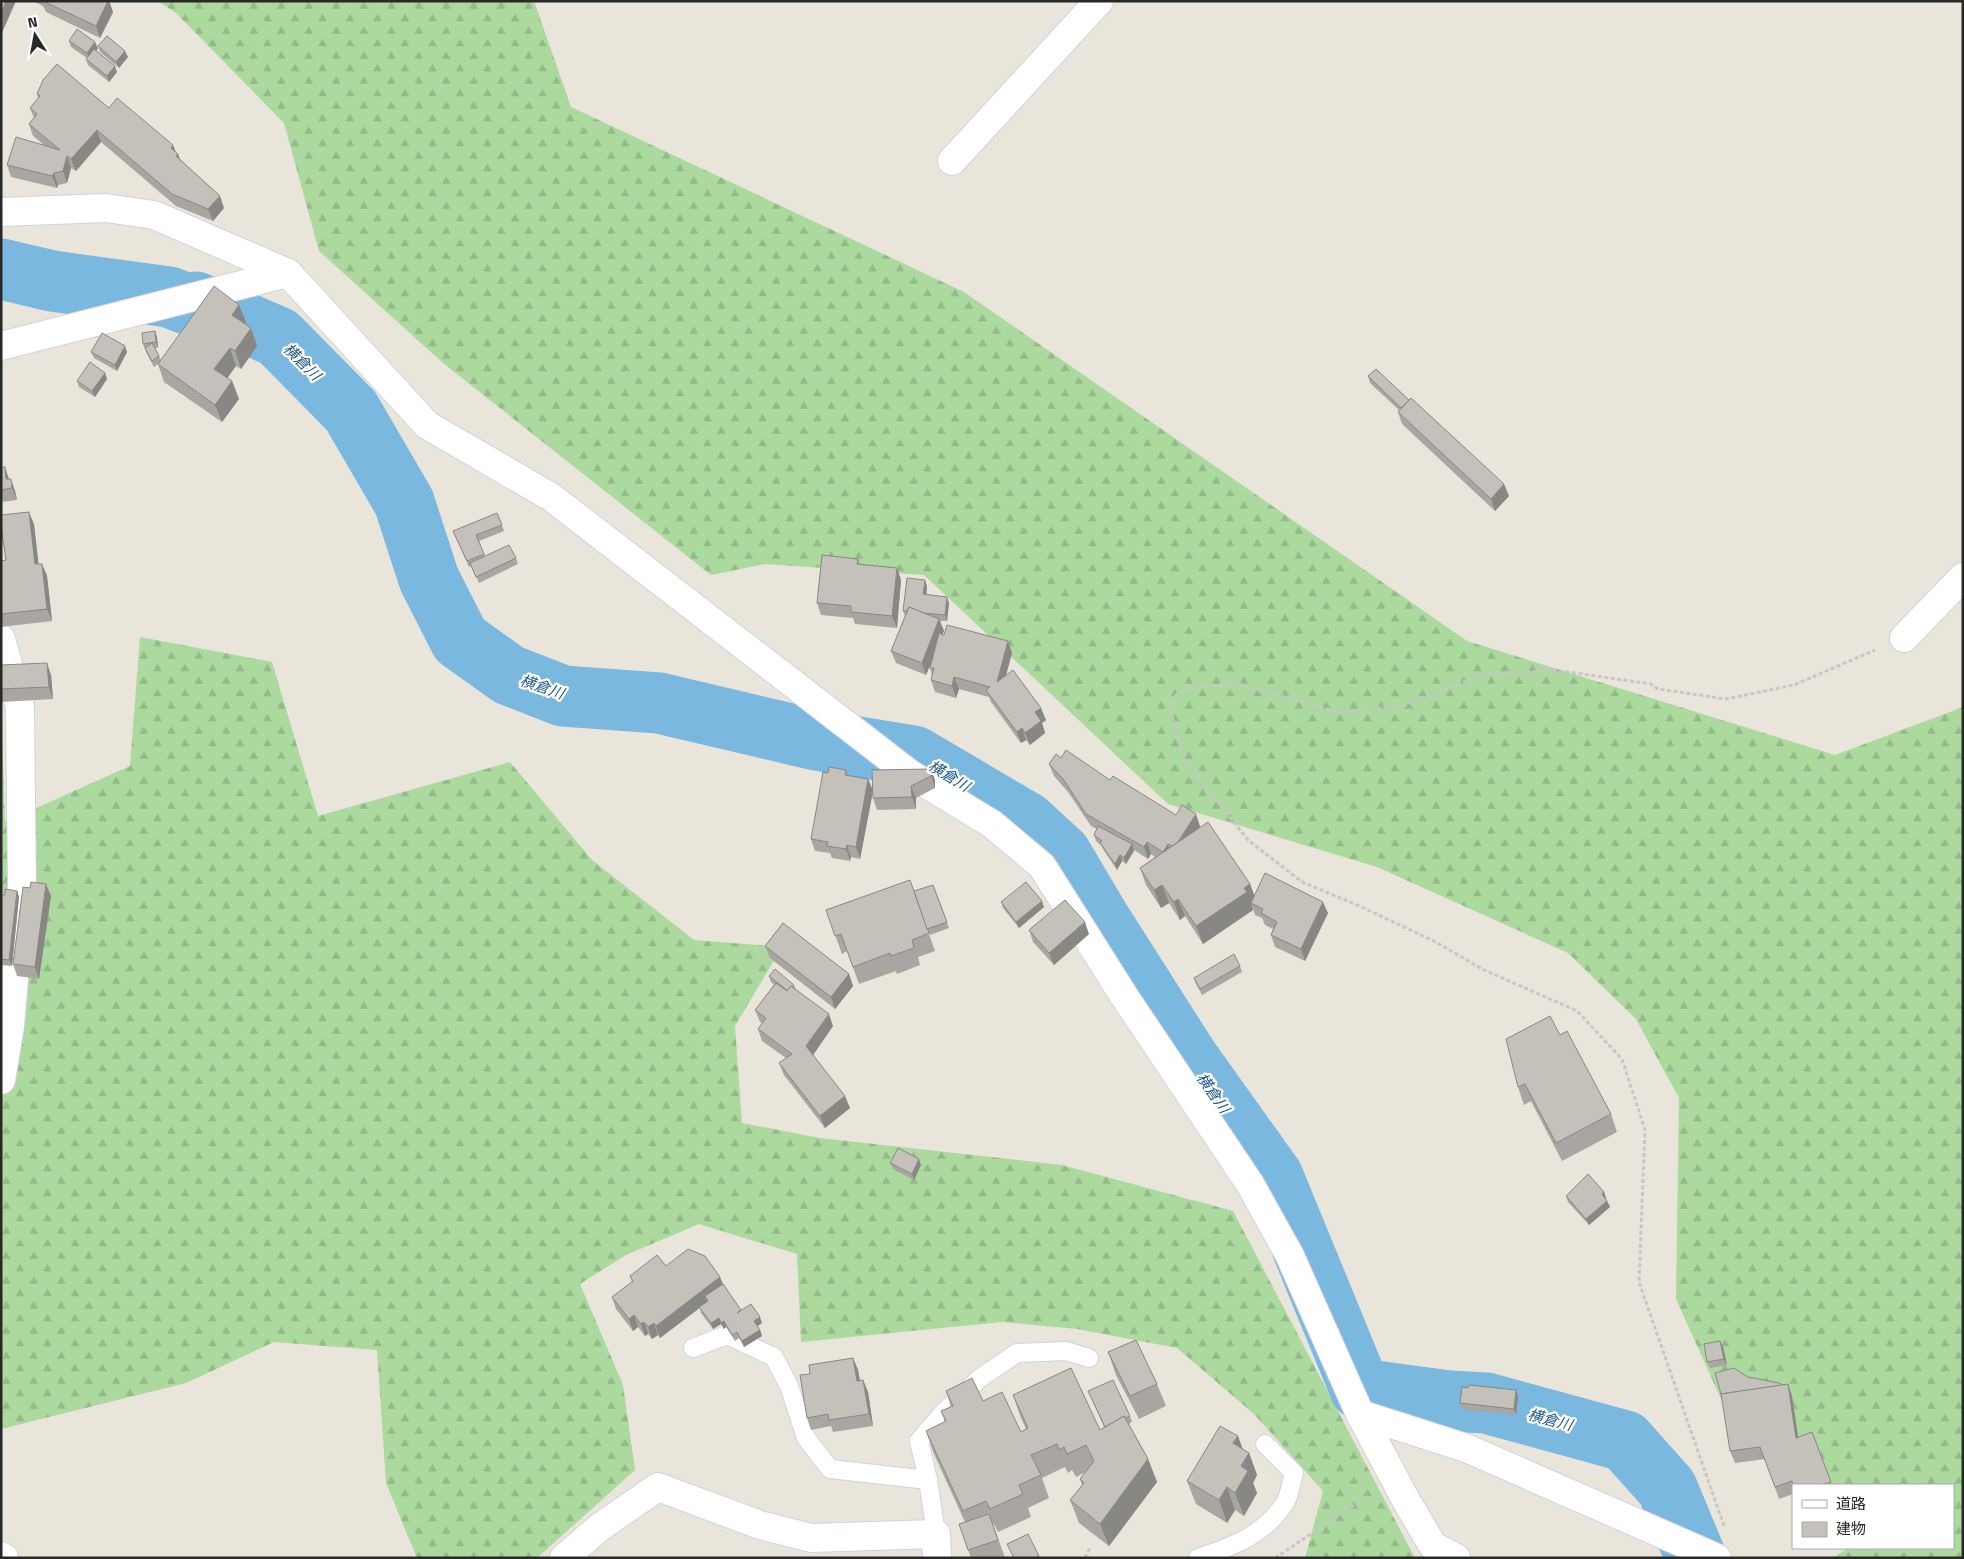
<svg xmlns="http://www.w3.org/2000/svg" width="1964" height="1559" viewBox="0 0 1964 1559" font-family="'Titillium Web','Noto Sans JP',sans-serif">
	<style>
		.forest { fill: url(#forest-firs) }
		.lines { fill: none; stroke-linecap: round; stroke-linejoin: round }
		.river { stroke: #7ab8e0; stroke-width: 61 }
		.lane-casing { stroke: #d1d2df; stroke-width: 20 }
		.street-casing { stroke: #d1d2df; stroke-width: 30 }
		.path { stroke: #c7c7c7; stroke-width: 3; stroke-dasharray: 4 2.5; stroke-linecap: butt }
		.lane { stroke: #fff; stroke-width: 18 }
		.street { stroke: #fff; stroke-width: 28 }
		.wall { fill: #a9a6a1 }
		.shaded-wall { fill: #898783 }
		.building { fill: #c4c1bb; stroke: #898783 }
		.labels { text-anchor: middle; stroke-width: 4.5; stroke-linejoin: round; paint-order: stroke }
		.water-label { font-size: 15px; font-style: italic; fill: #1c5688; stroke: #fff }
	</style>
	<defs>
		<pattern id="forest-firs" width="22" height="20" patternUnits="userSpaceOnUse" patternTransform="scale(1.25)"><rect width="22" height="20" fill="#abd99e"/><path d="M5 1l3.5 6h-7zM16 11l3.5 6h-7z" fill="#93ba88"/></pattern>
	</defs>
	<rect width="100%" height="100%" fill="#e9e5db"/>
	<g class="forest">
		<path d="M158,1H534L571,107L964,292L1467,641L1835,755L1963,707V1558H1833L1848,1548H1953V1485H1824L1729,1417L1676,1299L1679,1098L1636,1019L1568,953L1377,867L1168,804L924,575L765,564L711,575L443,363L319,251L284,123L176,13Z"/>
		<path d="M140,637L272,662L318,816L510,762L592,860L694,940L782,947L735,1026L742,1123L820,1138L1062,1165L1233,1211L1415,1558H1305L1323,1491L1254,1414L1177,1348L1077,1329L1002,1322L801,1342L797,1254L699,1224L626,1255L580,1284L623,1385L635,1470L537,1558H417L386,1483L377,1350L274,1342L186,1383L1,1429V704L5,822L130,766Z"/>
	</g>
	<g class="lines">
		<path class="river" d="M1,269L52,281L169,297L187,304L196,302L278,337L351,411L404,502L429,579L460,640L509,675L563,696L659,703L816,740L914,756L1026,822L1061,854L1102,923L1188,1058L1273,1177L1360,1389L1449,1401L1486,1403L1625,1441L1667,1488L1696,1558"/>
		<defs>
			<g id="lane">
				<path d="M693,1348L727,1335L774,1357L789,1386L806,1438L830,1469L928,1480L936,1534"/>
				<path d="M928,1480L919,1441L945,1411L980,1378L1017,1353L1066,1351L1089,1358"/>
				<path d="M1198,1558C1234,1546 1264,1535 1285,1503C1290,1495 1291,1482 1294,1473L1265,1444"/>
			</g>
			<g id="street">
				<path d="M952,161L1099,1"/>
				<path d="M1,212L106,208L154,215L288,273L427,425L551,497L910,774L992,824L1042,866L1124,996L1250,1184L1290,1256L1360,1414L1407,1502L1433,1546L1456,1558"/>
				<path d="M1,346L288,273"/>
				<path d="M1904,638L1963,577"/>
				<path d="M1,639L20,708L22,886L10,1026L1,1080"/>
				<path d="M1360,1414L1466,1448L1717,1558"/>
				<path d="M1,1556L4,1558"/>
				<path d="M564,1558L600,1527L658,1487L760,1525L811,1538L936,1534L937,1558"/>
			</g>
		</defs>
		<use href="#lane" class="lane-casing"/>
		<use href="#street" class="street-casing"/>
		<g class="path">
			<path d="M1724,1526L1639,1282L1645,1130L1622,1059L1577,1011L1482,969L1434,941L1355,904L1302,882L1248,840L1184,759L1171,713L1176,695L1194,686L1241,685L1338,712L1400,707L1483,675L1554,670L1651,684L1658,689L1726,699L1794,685L1875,650"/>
			<path d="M1085,1558L1090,1548"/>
			<path d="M1275,1558L1368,1496"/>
		</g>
		<use href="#lane" class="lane"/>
		<use href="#street" class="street"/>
	</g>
	<g class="wall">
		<path d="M33,1H109L113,12L100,38L46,12L43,6Z"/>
		<path d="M69,41L98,48L96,51L117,72L109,82L88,65L86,59L87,58L71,47Z"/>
		<path d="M98,46L128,57L119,68L100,52Z"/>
		<path d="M37,94L109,108L176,153L178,154L180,159L224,208L213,221L176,206L101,142L76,171L71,168L67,183L58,185L57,188L11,177L7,165L44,145L33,136L29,124L34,118L30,108L38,98Z"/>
		<path d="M246,322L244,324L257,346L241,369L236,366L227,378L232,381L239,399L222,422L164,382L158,364L154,367L147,354L143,344L155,331L157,337L158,348H155L161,360Z"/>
		<path d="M91,352H127L117,371L94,358Z"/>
		<path d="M105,373L107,379L95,397L79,387L77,381Z"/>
		<path d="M1368,376L1509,496L1495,511L1402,424L1398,412L1399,410L1370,383Z"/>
		<path d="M1,467L9,479L15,491L17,500L1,502Z"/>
		<path d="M497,513L504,531L479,541L485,556L516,558L518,564L479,583L471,566L469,567L453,531Z"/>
		<path d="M1,515L34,524L38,564H42L47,576L52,621L1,627V561L6,560L3,538L1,535Z"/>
		<path d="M858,559L860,564L897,568L901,580L897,628L855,624L853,618L821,615L817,603Z"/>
		<path d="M927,586L926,594L949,603L947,621H940L944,631L942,634L1012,653L1006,675L1046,720L1042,723L1045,733L1030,745L1026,740L1021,743L991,702L989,697L959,689L956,698L935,692L931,680L932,675L930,668V666L926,675L896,663L891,651L905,616L903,611Z"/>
		<path d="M1,665L51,675L53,699L1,702Z"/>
		<path d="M1061,758L1110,780L1176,815L1200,826L1198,829L1250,884L1254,896L1328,913L1305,961L1275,947L1271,935L1273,929L1265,925L1262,918L1255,915L1252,905L1253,910L1203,944L1185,916L1180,920L1169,903L1161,908L1146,885L1140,868L1155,857L1151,854L1148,859L1134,850L1126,864L1122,861L1117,870L1103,849L1101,845L1096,841L1094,835L1097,829L1091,826L1068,792L1054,776L1049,764Z"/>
		<path d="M931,769L935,780V788L916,798V809L877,810L873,798Z"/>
		<path d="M846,770L848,775L868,779L873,791L860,859L851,857L850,861L832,858L830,853L815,851L811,839L828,773Z"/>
		<path d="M933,885L949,928L930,935L919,906L935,951L918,957L920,965L897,974L896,971L859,984L847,951L842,954L826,910L914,891Z"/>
		<path d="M17,891L19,897L12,966L1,965V900L5,895Z"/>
		<path d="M51,896L39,979L17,976L13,964Z"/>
		<path d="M1001,902L1044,907L1019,928L1003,908Z"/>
		<path d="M1029,930L1089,934L1054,965L1033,942Z"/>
		<path d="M765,946L849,974L853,986L835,1009L770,958Z"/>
		<path d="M1240,966L1242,972L1202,995L1196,984L1194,978Z"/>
		<path d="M769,976L794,985L796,990L833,1026L813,1055L850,1108L825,1128L784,1075L779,1063L786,1058L762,1041L758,1029L762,1023L760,1022L755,1010L774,985L771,982Z"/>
		<path d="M1560,1035L1611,1114L1617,1132L1562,1161L1531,1101L1524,1105L1518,1087Z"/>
		<path d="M890,1163L921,1165L914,1180L893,1169Z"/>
		<path d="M1604,1192L1606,1198V1199L1610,1207L1589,1225L1568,1202L1566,1196Z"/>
		<path d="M666,1266L723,1284L741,1311L762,1323L757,1326L760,1330L762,1336L744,1347L739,1338L735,1341L726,1327L724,1329L721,1324L713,1329L701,1313L700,1308L660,1338L658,1335L652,1339L648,1334L645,1336L638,1327L633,1331L616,1309L612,1297L632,1282L630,1276Z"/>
		<path d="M1720,1341L1723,1347L1727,1365L1710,1368L1707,1362Z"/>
		<path d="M1108,1352L1157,1384L1166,1406L1139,1419L1116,1375Z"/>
		<path d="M853,1358L858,1370L860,1381L863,1380L868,1392L873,1426L833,1432L831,1426L811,1430L807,1418L810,1374Z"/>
		<path d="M1748,1377L1783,1385L1788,1384L1792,1396L1798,1437L1812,1432L1832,1485H1793V1494L1779,1499L1765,1459L1735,1463L1730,1451Z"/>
		<path d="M1468,1388L1516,1390L1518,1396L1516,1415L1463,1409L1460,1403Z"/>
		<path d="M946,1391L983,1401L1021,1432L1026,1429L1021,1418L1013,1395L1100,1430L1104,1427L1088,1391L1130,1416L1132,1422L1129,1424L1148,1459L1157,1482L1109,1546L1079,1523L1070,1500L1082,1485L1080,1479L1086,1472L1076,1477L1072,1470L1068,1473L1065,1467L1042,1478L1049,1498L1028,1508L1031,1517L998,1532L994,1524H993L1005,1558H971L959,1524L965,1522L934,1454L926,1431L945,1422L941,1411L951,1407Z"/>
		<path d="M1238,1436L1242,1449L1249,1453L1257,1475L1253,1483L1257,1493L1244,1516L1235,1510L1227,1523L1196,1504L1187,1481Z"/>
	</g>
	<g class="shaded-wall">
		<path d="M6,1H16L1,35V13Z"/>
		<path d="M108,1H109L113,12L100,38L96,26Z"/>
		<path d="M95,42L98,48L89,60L87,53Z"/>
		<path d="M125,51L128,57L119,68L116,62Z"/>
		<path d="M115,66L117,72L109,82L107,76Z"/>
		<path d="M97,130L101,142L76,171L71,159Z"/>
		<path d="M173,145L177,155L178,154L182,166L171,148Z"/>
		<path d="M67,156L71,168L67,183L63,171Z"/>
		<path d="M54,173L58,185L57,188L52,176Z"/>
		<path d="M220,196L224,208L213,221L208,209Z"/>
		<path d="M239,305L246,322L238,333L232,315Z"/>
		<path d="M251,328L257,346L241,369L235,351Z"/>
		<path d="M155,331L157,337L158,348L156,342Z"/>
		<path d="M125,346L127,352L117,371L115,365Z"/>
		<path d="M230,348L236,366L221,387L214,369Z"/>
		<path d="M105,373L107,379L95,397L92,391Z"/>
		<path d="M232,381L239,399L222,422L215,405Z"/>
		<path d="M5,467L9,479H6Z"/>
		<path d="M11,479L15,491L17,500L12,488Z"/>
		<path d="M1504,484L1509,496L1495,511L1491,499Z"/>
		<path d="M29,512L34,524L40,576L35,564Z"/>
		<path d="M42,564L47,576L52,621L47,609Z"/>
		<path d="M897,568L901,580L897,628L892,616Z"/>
		<path d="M925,580L927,586L926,600L923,594Z"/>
		<path d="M947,597L949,603L947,621L945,615Z"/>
		<path d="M939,619L944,631L926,675L922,663Z"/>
		<path d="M1008,641L1012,653L1001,694L997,682Z"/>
		<path d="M47,663L51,675L53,699L49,687Z"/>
		<path d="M954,677L959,689L956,698L952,686Z"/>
		<path d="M1041,708L1046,720L1042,723L1045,733L1030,745L1025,733L1035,712Z"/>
		<path d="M1022,728L1026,740L1021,743L1017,732Z"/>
		<path d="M931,769L935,780V788L931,776Z"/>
		<path d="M868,779L873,791L860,859L856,847Z"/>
		<path d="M911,786L916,798V809L912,797Z"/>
		<path d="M1196,814L1200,826L1179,860L1175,848Z"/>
		<path d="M1147,842L1151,854L1148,859L1144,847Z"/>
		<path d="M1132,844L1134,851L1126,864L1124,858Z"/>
		<path d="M1168,844L1172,856L1163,852Z"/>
		<path d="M847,845L851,857L850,861L846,849Z"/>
		<path d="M1120,855L1122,861L1117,870L1115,864Z"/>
		<path d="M46,884L51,896L39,979L35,967Z"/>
		<path d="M1250,884L1257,902L1251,903L1253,910L1203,944L1196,926Z"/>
		<path d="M1162,885L1169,903L1161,908L1154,890Z"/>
		<path d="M17,891L19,897L12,966L9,960Z"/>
		<path d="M1178,899L1185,916L1180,920L1174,902Z"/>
		<path d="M1042,901L1044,907L1019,928L1016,922Z"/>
		<path d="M1323,902L1328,913L1305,961L1301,949Z"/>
		<path d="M1085,922L1089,934L1054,965L1049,953Z"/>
		<path d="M849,974L853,986L835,1009L831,997Z"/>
		<path d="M829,1014L833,1026L811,1058L806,1046Z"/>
		<path d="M845,1096L850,1108L825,1128L820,1116Z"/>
		<path d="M919,1159L921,1165L914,1180L912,1174Z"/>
		<path d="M1604,1192L1606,1198L1604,1200L1602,1194Z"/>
		<path d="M1607,1201L1610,1207L1589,1225L1586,1219Z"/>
		<path d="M720,1277L725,1289L705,1296L707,1302L660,1338L656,1326Z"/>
		<path d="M634,1315L638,1327L633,1331L629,1319Z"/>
		<path d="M760,1317L762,1323L756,1327L754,1321Z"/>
		<path d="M719,1318L721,1324L713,1329L711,1323Z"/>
		<path d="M724,1321L726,1327L724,1329L721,1323Z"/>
		<path d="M644,1322L648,1334L645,1336L641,1324Z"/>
		<path d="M654,1323L658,1335L652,1339L648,1327Z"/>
		<path d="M760,1330L762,1336L744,1347L742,1341Z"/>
		<path d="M1720,1341L1723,1347L1727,1365L1724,1359Z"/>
		<path d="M853,1358L858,1370L862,1393L857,1381Z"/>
		<path d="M863,1380L868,1392L873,1426L869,1414Z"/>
		<path d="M1788,1384L1792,1396L1800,1450L1796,1438Z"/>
		<path d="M1516,1390L1518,1396L1516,1415L1514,1409Z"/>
		<path d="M1238,1436L1246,1458L1249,1453L1257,1475L1253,1483L1257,1493L1244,1516L1235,1493L1233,1443Z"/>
		<path d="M1148,1459L1157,1482L1109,1546L1100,1524Z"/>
		<path d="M1227,1487L1235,1510L1227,1523L1219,1500Z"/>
	</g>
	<g class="building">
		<path d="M1,1H6L1,13Z"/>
		<path d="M43,1H108L96,26Z"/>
		<path d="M77,29L95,42L87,53L69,41Z"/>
		<path d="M107,36L125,51L116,62L98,46Z"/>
		<path d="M94,49L115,66L107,76L86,59Z"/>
		<path d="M57,64L109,108L117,98L173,145L171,148L178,154L176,156L220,196L208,209L172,194L97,130L71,159L67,156L63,171L54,173L52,176L7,165L16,137L60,150L29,124L37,114L30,108L40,96L37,94L43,80Z"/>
		<path d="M214,286L239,305L232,315L251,328L235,351L230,348L214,369L232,381L215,405L158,364Z"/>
		<path d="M155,331L156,342L143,344L142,333Z"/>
		<path d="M102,333L125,346L115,365L91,352Z"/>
		<path d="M152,343L159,356L152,361L145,348Z"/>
		<path d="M90,362L105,373L92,391L77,381Z"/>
		<path d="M1376,369L1409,400L1401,408L1368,376Z"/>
		<path d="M1411,398L1504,484L1491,499L1398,412Z"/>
		<path d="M1,467H5L6,479H11L12,488L1,490Z"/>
		<path d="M29,512L35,564H42L47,609L1,614V561L6,560L1,526V515Z"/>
		<path d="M497,513L502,525L476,535L484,554L467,561L453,531Z"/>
		<path d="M509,545L516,558L476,577L470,563Z"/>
		<path d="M822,555L858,559L857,564L897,568L892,616L851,612V606L817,603Z"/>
		<path d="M907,578L925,580L923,594L947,597L945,615L923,613L909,607L907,611H903Z"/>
		<path d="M909,607L939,619L922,663L891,651Z"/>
		<path d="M947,625L1008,641L997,682L1013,670L1041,708L1035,712L1041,721L1025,733L1022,728L1017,732L986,690L990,687L954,677L952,686L931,680L934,668H930L939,633L944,635Z"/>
		<path d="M47,663L49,687L1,689V665Z"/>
		<path d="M1066,750L1110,780L1113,776L1176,815L1182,805L1196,814L1178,842L1172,846L1168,844L1163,852L1147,842L1144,847L1086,814L1064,780L1049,764L1056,754L1061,758Z"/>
		<path d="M829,767L846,770L845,775L868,779L856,847L847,845L846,849L827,846L828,842L811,839L823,772L828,773Z"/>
		<path d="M931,769V776L911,786L912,797L873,798L872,770Z"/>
		<path d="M1208,822L1250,884L1244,888L1247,892L1196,926L1178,899L1174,902L1162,885L1154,890L1140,868Z"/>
		<path d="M1098,826L1132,844L1124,858L1120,855L1115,864L1100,843L1102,841L1094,835Z"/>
		<path d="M1265,873L1323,902L1301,949L1271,935L1277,922L1261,913L1263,909L1251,903Z"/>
		<path d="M910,880L929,933L912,940L914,948L891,956L890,953L853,967L841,934L835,936L826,910Z"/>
		<path d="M31,882L46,884L35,967L13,964L23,887L30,888Z"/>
		<path d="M1026,882L1042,901L1016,922L1001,902Z"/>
		<path d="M933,885L947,922L927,929L914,891Z"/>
		<path d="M5,889L17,891L9,960L1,959V900L2,895H5Z"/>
		<path d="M1065,900L1085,922L1049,953L1029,930Z"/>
		<path d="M783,923L849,974L831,997L765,946Z"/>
		<path d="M1234,954L1240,966L1200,989L1194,978Z"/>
		<path d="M775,969L794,985L792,987L791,986L788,991L769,976Z"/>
		<path d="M776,983L787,991L791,986L829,1014L806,1046L845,1096L820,1116L779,1063L792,1054L758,1029L766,1018L755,1010Z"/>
		<path d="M1550,1016L1560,1035L1567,1031L1611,1114L1556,1143L1525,1084L1518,1087L1506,1039Z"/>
		<path d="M898,1148L919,1159L912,1174L890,1163Z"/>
		<path d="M1588,1174L1604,1192L1602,1194L1607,1201L1586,1219L1566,1196Z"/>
		<path d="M688,1249L705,1256L720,1277L656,1326L654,1323L648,1327L644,1322L641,1324L634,1315L629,1319L612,1297L633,1281L630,1276L657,1255L666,1266Z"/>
		<path d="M723,1284L741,1310L737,1313L751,1304L760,1317L754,1321L760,1330L742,1341L737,1332L732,1335L724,1321L721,1323L719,1318L711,1323L699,1307L708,1301L705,1296Z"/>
		<path d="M1136,1340L1157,1384L1130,1396L1108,1352Z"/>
		<path d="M1720,1341L1724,1359L1707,1362L1704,1344Z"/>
		<path d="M853,1358L857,1381L863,1380L869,1414L829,1420L828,1414L807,1418L800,1375L810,1374L809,1365Z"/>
		<path d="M1071,1368L1100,1430L1124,1416L1148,1459L1100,1524L1070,1500L1084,1483L1080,1479L1094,1461L1086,1445L1067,1454L1064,1447L1059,1450L1057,1444L1031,1455L1041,1475L1019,1485L1023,1494L990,1509L986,1501L963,1511L926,1431L946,1421L941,1411L953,1406L946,1391L972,1378L983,1401L1002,1392L1021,1432L1028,1428L1013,1395Z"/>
		<path d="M1734,1368L1748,1377L1779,1383L1783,1385L1721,1394L1715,1373Z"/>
		<path d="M1113,1380L1130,1416L1126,1418L1124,1416L1105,1427L1088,1391Z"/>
		<path d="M1788,1384L1796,1438L1812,1432L1831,1482L1821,1485H1793L1792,1481L1775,1487L1760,1447L1730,1451L1721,1394Z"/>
		<path d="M1469,1385L1516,1390L1514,1409L1460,1403L1462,1387L1468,1388Z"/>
		<path d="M1220,1426L1238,1436L1233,1443L1249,1453L1241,1466L1248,1471L1235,1493L1227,1487L1219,1500L1187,1481Z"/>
		<path d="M989,1514L998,1540L968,1550L959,1524Z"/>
		<path d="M1028,1534L1039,1556L1035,1558H1014L1007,1544Z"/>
	</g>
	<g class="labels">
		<g class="water-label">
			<text transform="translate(302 362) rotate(45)" y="5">横倉川</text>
			<text transform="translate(542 687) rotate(19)" y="5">横倉川</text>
			<text transform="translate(949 776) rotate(31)" y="5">横倉川</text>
			<text transform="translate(1213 1093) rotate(55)" y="5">横倉川</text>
			<text transform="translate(1550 1420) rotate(15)" y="5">横倉川</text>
		</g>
	</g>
	<rect width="1964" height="1559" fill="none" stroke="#282828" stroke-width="5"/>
	<rect x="1792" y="1484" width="162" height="65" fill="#ffffff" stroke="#a9a9a9"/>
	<rect x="1802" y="1500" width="25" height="8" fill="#ffffff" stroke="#a9a9a9"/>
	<text x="1836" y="1509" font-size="15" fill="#282828">道路</text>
	<rect x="1802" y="1522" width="25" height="15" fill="#c4c1bb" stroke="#a9a9a9"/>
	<text x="1836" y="1534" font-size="15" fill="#282828">建物</text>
	<g transform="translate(35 35) rotate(349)" stroke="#ffffff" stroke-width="4" paint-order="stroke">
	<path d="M0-4L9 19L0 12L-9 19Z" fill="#282828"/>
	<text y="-8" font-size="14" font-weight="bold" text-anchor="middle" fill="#282828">N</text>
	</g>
</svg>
